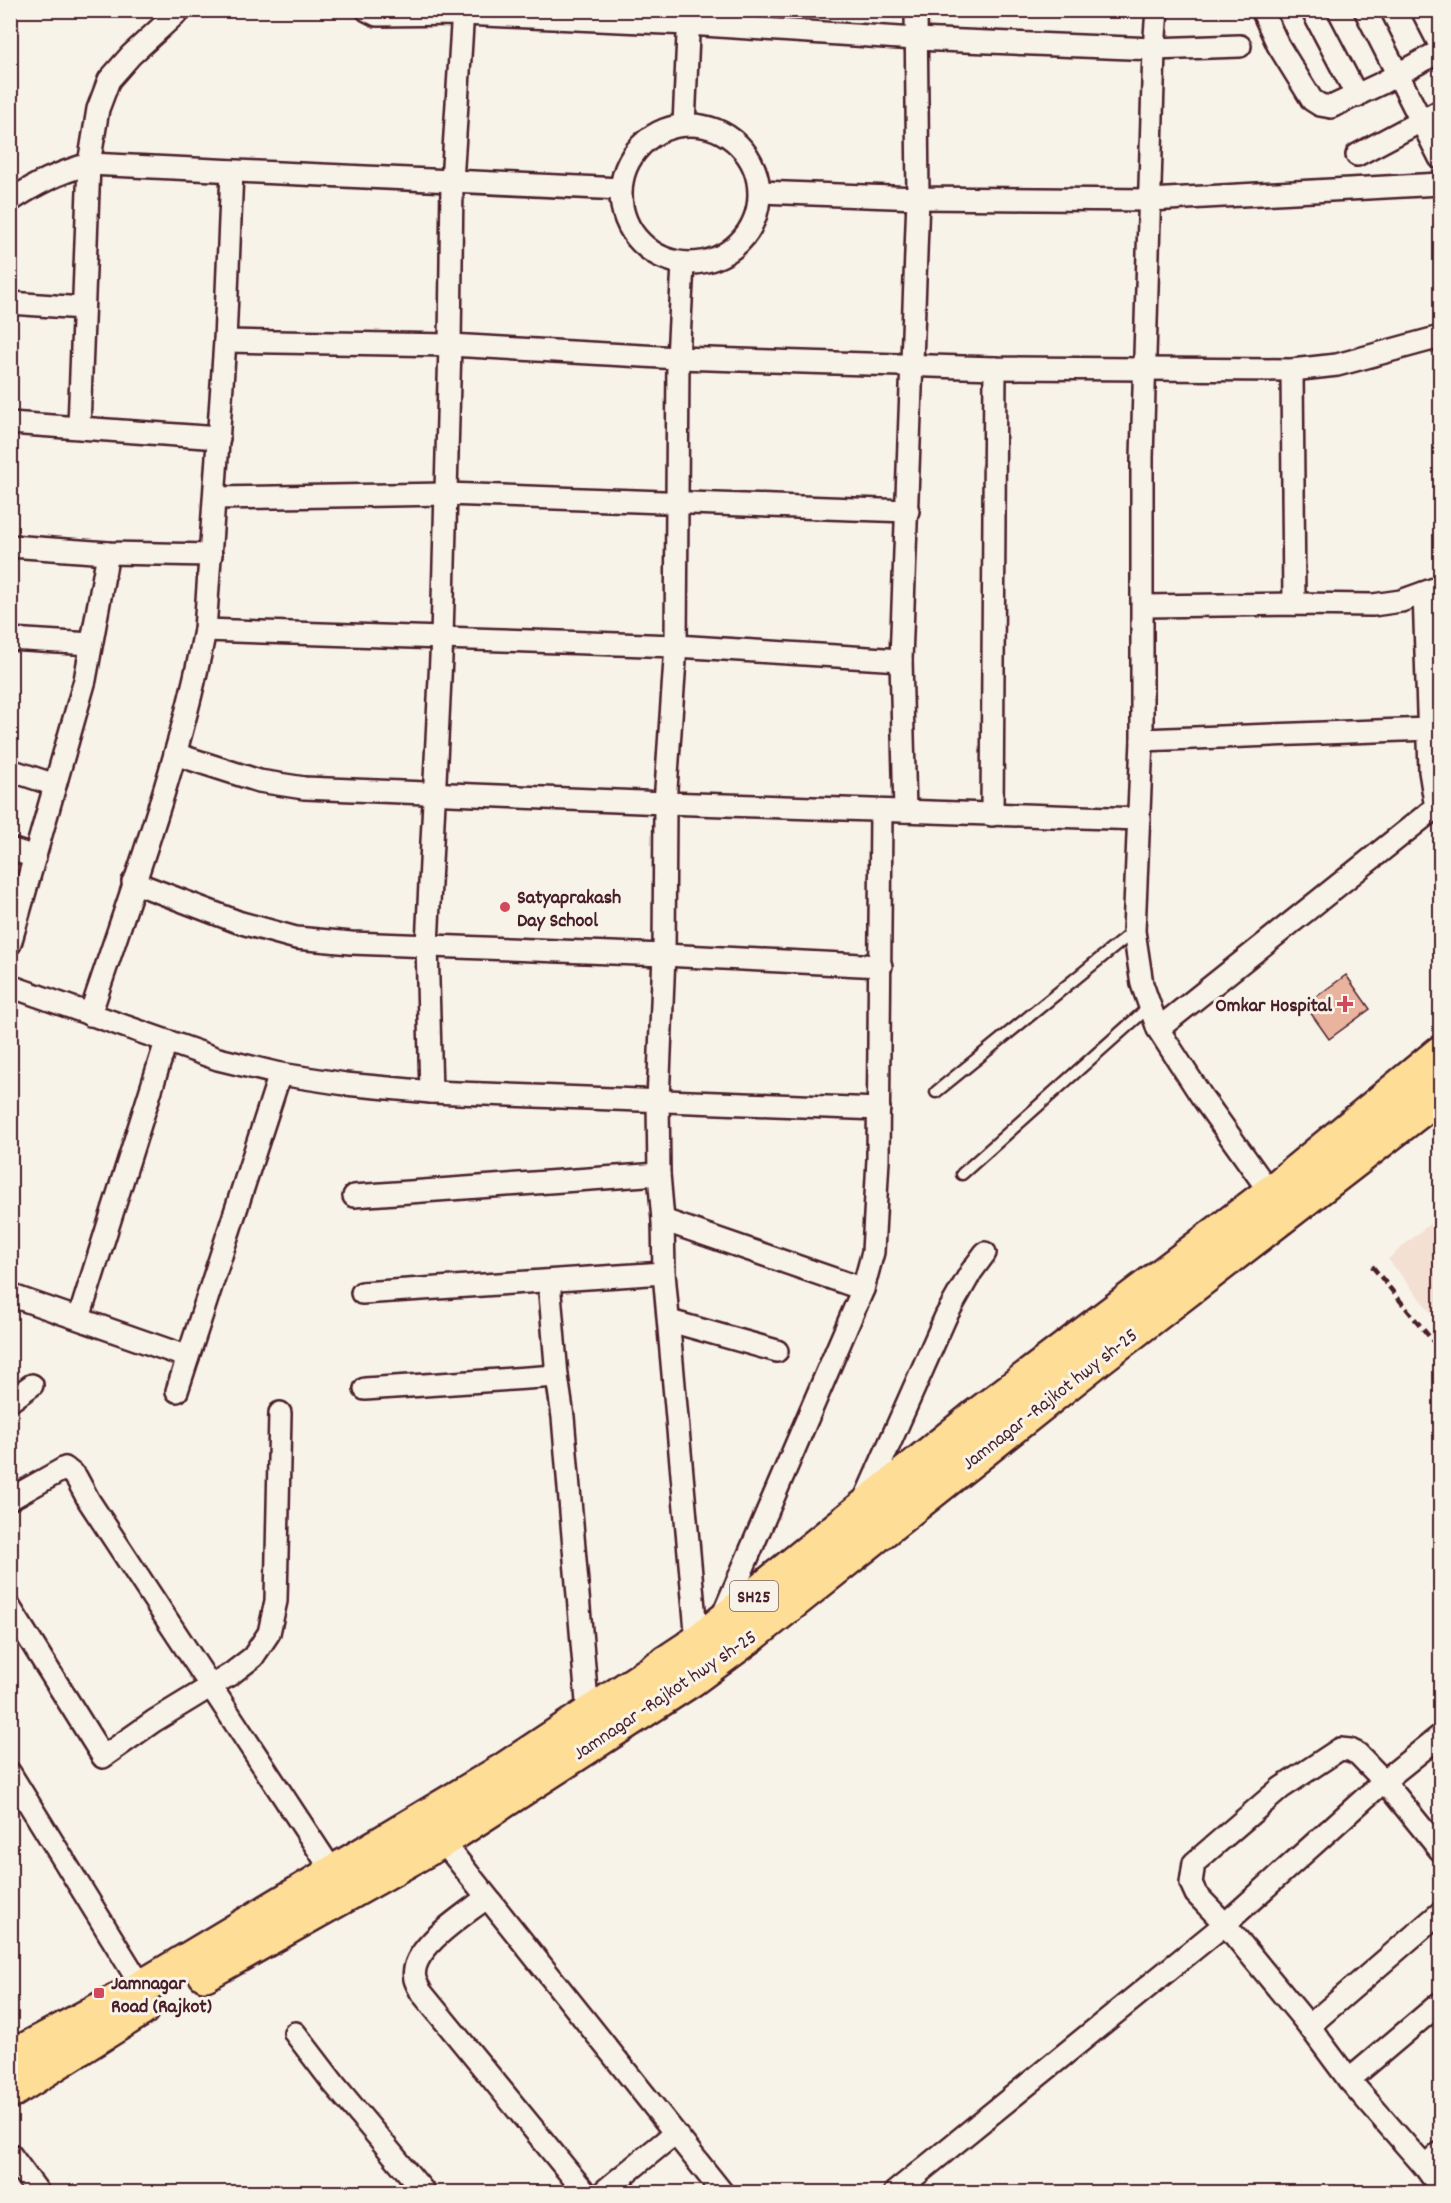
<svg xmlns="http://www.w3.org/2000/svg" width="1451" height="2203" viewBox="0 0 1451 2203" font-family="Dekko,sans-serif">
	<style>
		.built { fill: #f3e0d2 }
		.building { fill: #e9b39e; stroke: #4a1f2b; stroke-width: 1.5 }
		.lines { fill: none; stroke-linecap: round; stroke-linejoin: round }
		.service-casing { stroke: #4a1f2b; stroke-width: 15 }
		.minor-casing { stroke: #4a1f2b; stroke-width: 26 }
		.primary-casing { stroke: #4a1f2b; stroke-width: 38 }
		.service { stroke: #f7f3e8; stroke-width: 10 }
		.minor { stroke: #f7f3e8; stroke-width: 21 }
		.primary { stroke: #fedd96; stroke-width: 33 }
		.rail { stroke: #4a1f2b; stroke-width: 4.5; stroke-dasharray: 9 4.5; stroke-linecap: butt }
		.poi-dot { fill: #d1495b; stroke: #f7f3e8; stroke-width: 2 }
		.labels { text-anchor: middle; stroke-width: 6; stroke-linejoin: round; paint-order: stroke }
		.shield { fill: #f7f3e8; stroke: #7e5f64; stroke-width: 1.5 }
		.shield-label { font-size: 18px; font-weight: bold; fill: #4a1f2b }
		.poi-label { font-size: 20px; font-weight: bold; fill: #4a1f2b; stroke: #f7f3e8; text-anchor: start }
		.street-label { font-size: 20px; fill: #4a1f2b; stroke: #f7f3e8 }
	</style>
	<rect width="100%" height="100%" fill="#f7f3e8"/>
	<filter id="ink" filterUnits="userSpaceOnUse"><feTurbulence type="fractalNoise" baseFrequency=".0167" numOctaves="2"/><feDisplacementMap in="SourceGraphic" scale="12" xChannelSelector="R" yChannelSelector="G"/><feConvolveMatrix kernelMatrix="1 2 1 2 8 2 1 2 1" color-interpolation-filters="sRGB"/></filter>
	<g filter="url(#ink)">
		<path class="built" d="M1440,1215V1324L1388,1259Z"/>
		<path class="building" d="M1346,975L1370,1009L1329,1039L1305,1005Z"/>
		<g class="lines">
			<defs>
				<g id="service">
					<path d="M936,1092L1134,931"/>
					<path d="M962,1174L1150,1006"/>
				</g>
				<g id="minor">
					<path d="M367,10L377,15L463,14L688,24L915,39L1154,49L1240,46"/>
					<path d="M1157,10L1154,49L1142,458V740L1134,931L1142,984L1158,1029L1202,1097L1276,1201"/>
					<path d="M1262,10L1278,45L1312,100L1320,105L1331,107L1380,84L1440,51"/>
					<path d="M1312,10L1357,96"/>
					<path d="M1365,10L1440,158"/>
					<path d="M1422,10L1440,45"/>
					<circle cx="690" cy="194" r="69"/>
					<path d="M684,125L689,12"/>
					<path d="M1357,155L1440,111"/>
					<path d="M760,192L918,198L1150,200L1440,184"/>
					<path d="M10,201C37,183 58,173 89,164L621,189"/>
					<path d="M683,264L678,358L676,646L665,803L664,955L658,1101L659,1174L663,1220L664,1273L697,1642L700,1650"/>
					<path d="M10,303L83,308"/>
					<path d="M225,341L450,345L678,358L995,368L1292,370L1337,365L1440,337"/>
					<path d="M1292,370L1294,604"/>
					<path d="M10,423L219,438"/>
					<path d="M79,426L89,164L98,109L109,80L131,55L180,10"/>
					<path d="M215,498L446,494L908,511"/>
					<path d="M10,546L108,553L211,555"/>
					<path d="M1424,593L1430,771L1436,808"/>
					<path d="M1144,606L1294,604L1373,605L1401,601L1440,587"/>
					<path d="M205,630L676,646L901,660"/>
					<path d="M10,639L91,644"/>
					<path d="M1142,740L1429,729"/>
					<path d="M175,754L259,781L304,788L665,803L1139,819"/>
					<path d="M10,770L55,785"/>
					<path d="M905,811L901,660L918,198L916,10"/>
					<path d="M992,815L995,368"/>
					<path d="M10,849L35,857"/>
					<path d="M133,882L238,922L296,938L351,943L664,955L881,966"/>
					<path d="M10,944L85,680L108,553"/>
					<path d="M10,986L218,1059L280,1074L345,1084L431,1092L879,1109"/>
					<path d="M90,1015C132,888 180,761 205,630L225,341L232,171"/>
					<path d="M1158,1029L1440,804"/>
					<path d="M431,1092L427,945L442,637L450,345L452,181L463,10"/>
					<path d="M354,1196L659,1174"/>
					<path d="M663,1220L863,1289"/>
					<path d="M549,1282L557,1376L563,1417L588,1714"/>
					<path d="M362,1293L664,1273"/>
					<path d="M10,1295L188,1357"/>
					<path d="M79,1318L166,1042"/>
					<path d="M670,1321L777,1351"/>
					<path d="M365,1389L557,1376"/>
					<path d="M177,1391L280,1074"/>
					<path d="M10,1401L32,1385"/>
					<path d="M10,1499L65,1468L76,1477L89,1501L333,1872"/>
					<path d="M864,1501L946,1316L971,1272L985,1253"/>
					<path d="M10,1608L103,1757L154,1721L231,1674L253,1657L269,1633L276,1601L280,1413"/>
					<path d="M722,1617L863,1289L873,1252L878,1159L881,811"/>
					<path d="M10,1773L142,1987"/>
					<path d="M436,1833L722,2192"/>
					<path d="M1440,1850L1384,1781L1358,1754L1350,1750L1340,1749L1281,1788L1194,1863L1191,1883L1196,1894L1225,1924L1309,2026L1349,2080L1425,2167L1440,2188"/>
					<path d="M486,1898C465,1915 408,1949 415,1979C416,1983 419,1988 421,1992L585,2192"/>
					<path d="M1309,2026L1440,1913"/>
					<path d="M295,2033L334,2084L424,2192"/>
					<path d="M1349,2080L1440,2003"/>
					<path d="M10,2154L38,2192"/>
					<path d="M1425,2167L1440,2153"/>
					<path d="M603,2192L674,2134"/>
					<path d="M895,2192L1225,1924L1384,1781L1440,1736"/>
				</g>
				<g id="primary">
					<path d="M205,1974L442,1841L691,1680L752,1635L1097,1360L1440,1095"/>
					<path d="M10,2058L142,1987L502,1771L697,1642L975,1417L1270,1193L1440,1053"/>
					<path d="M10,2092L142,2009"/>
				</g>
			</defs>
			<use href="#service" class="service-casing"/>
			<use href="#minor" class="minor-casing"/>
			<use href="#primary" class="primary-casing"/>
			<use href="#service" class="service"/>
			<use href="#minor" class="minor"/>
			<use href="#primary" class="primary"/>
			<path class="rail" d="M1372,1266L1440,1350"/>
		</g>
	</g>
	<g class="poi-dot">
		<circle cx="505" cy="907" r="6"/>
		<path d="M1342 995h6v6h6v6h-6v6h-6v-6h-6v-6h6z"/>
		<rect x="93" y="1987" width="12" height="12" rx="3"/>
	</g>
	<g class="labels">
		<rect class="shield" x="730" y="1581" width="48" height="30" rx="4.5"/>
		<g class="shield-label">
			<text x="754" y="1602">SH25</text>
		</g>
		<g class="poi-label">
			<text x="517" y="903">Satyaprakash<tspan x="517" dy="23">Day School</tspan></text>
			<text x="1332" y="1011" text-anchor="end">Omkar Hospital</text>
			<text x="111" y="1989">Jamnagar<tspan x="111" dy="23">Road (Rajkot)</tspan></text>
		</g>
		<g class="street-label">
			<text transform="translate(1049 1398) rotate(-38)" y="7">Jamnagar -Rajkot hwy sh-25</text>
			<text transform="translate(664 1694) rotate(-34)" y="7">Jamnagar -Rajkot hwy sh-25</text>
		</g>
	</g>
	<rect width="1451" height="2203" fill="none" stroke="#f7f3e8" stroke-width="36"/>
	<rect x="18" y="18" width="1415" height="2167" fill="none" stroke="#4a1f2b" stroke-width="2" filter="url(#ink)"/>
</svg>
